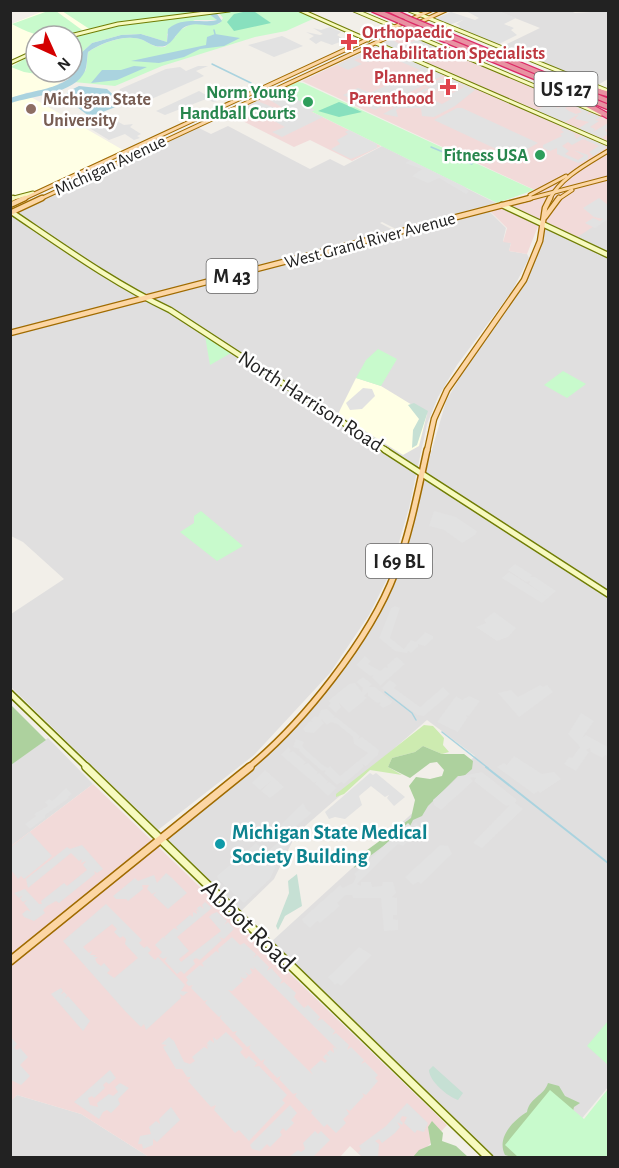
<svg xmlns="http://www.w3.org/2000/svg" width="619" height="1168" viewBox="0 0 619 1168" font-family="'Alegreya Sans',sans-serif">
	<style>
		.residential { fill: #e0dfdf }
		.commercial { fill: #f2dad9 }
		.education { fill: #ffffe5; fill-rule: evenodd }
		.grass { fill: #cdebb0 }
		.forest { fill: #add19e }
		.wetland { fill: #c6e0d4 }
		.park { fill: #c8facc }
		.pitch { fill: #88e0be }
		.parking { fill: #e2e2e2; fill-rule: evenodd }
		.water { fill: #aad3df }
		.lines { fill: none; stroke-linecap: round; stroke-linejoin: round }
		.stream-far1 { stroke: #aad3df; stroke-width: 1.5 }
		.stream { stroke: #aad3df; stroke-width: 2 }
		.secondary-far3-casing { stroke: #707d05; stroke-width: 5 }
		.secondary-far2-casing { stroke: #707d05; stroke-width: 7 }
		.secondary-far1-casing { stroke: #707d05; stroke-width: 8 }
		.secondary-casing { stroke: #707d05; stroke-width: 10 }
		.primary-far3-casing { stroke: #a06b00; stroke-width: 5 }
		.primary-far2-casing { stroke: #a06b00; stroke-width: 7 }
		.primary-far1-casing { stroke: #a06b00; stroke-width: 8 }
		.primary-casing { stroke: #a06b00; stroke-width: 10 }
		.highway-casing { stroke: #dc2a67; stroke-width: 7 }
		.secondary-far3 { stroke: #f7fabf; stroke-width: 3 }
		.secondary-far2 { stroke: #f7fabf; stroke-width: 4.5 }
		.secondary-far1 { stroke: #f7fabf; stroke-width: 5 }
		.secondary { stroke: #f7fabf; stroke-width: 7 }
		.primary-far3 { stroke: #fcd6a4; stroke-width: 3 }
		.primary-far2 { stroke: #fcd6a4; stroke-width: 4.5 }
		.primary-far1 { stroke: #fcd6a4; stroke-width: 5 }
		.primary { stroke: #fcd6a4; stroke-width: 7 }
		.highway { stroke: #e892a2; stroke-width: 4.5 }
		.highway-bridge-casing { stroke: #dc2a67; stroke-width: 7; stroke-linecap: butt }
		.highway-bridge { stroke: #e892a2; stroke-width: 4.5 }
		.health-dot { fill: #e0444e; stroke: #fff; stroke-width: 2 }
		.leisure-dot { fill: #2e9e5b; stroke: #fff; stroke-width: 2 }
		.education-dot { fill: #8d6e63; stroke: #fff; stroke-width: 2 }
		.culture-dot { fill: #0f9aa8; stroke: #fff; stroke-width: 2 }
		.labels { text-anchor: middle; stroke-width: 5; stroke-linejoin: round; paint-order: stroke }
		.far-health-label { font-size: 18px; font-weight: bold; fill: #be3a42; stroke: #fff; text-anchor: start }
		.far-leisure-label { font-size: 18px; font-weight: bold; fill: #27864d; stroke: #fff; text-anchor: end }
		.far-education-label { font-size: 18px; font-weight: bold; fill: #785e54; stroke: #fff; text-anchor: start }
		.far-street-label { font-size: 18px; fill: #222; stroke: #fff }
		.shield { fill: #fff; stroke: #646464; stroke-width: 1.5 }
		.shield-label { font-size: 20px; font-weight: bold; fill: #222 }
		.street-label { font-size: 21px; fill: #222; stroke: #fff }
		.culture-label { font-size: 21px; font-weight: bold; fill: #0d838f; stroke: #fff; text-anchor: start }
		.near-street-label { font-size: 26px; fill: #222; stroke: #fff }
	</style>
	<rect width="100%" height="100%" fill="#f2efe9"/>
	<g class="residential">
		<path d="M503,10H568L575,13L608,11V79L596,86L501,47L540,28L500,12Z"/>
		<path d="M228,126L310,169L330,159L344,166L382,146L496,203L396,229L382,222L380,223L395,231L11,331V215L197,127L211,134Z"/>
		<path d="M489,211L506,228L503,241L511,243L509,251L527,254L529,258L512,291L457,365L438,397L427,424L409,508L390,573L369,615L330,673L254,755L158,830L11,687V614L64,579L23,542L11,536V335Z"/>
		<path d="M608,217V1087L550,1157H490L271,942L475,756L427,720L296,834L274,879L241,911L165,839L227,790L279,741L327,690L366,631L396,575L446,401L469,362L527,281L545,227Z"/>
		<path d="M48,738L93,784L11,846V765Z"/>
		<path d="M17,1095L81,1114L149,1157H11L10,1101Z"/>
	</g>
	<g class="commercial">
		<path d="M404,33L608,118V217L576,238L540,221L527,254L509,251L511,243L503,242L507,228L490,211L539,192L302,81Z"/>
		<path d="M274,93L381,146L352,161L310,140L294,147L229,114Z"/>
		<path d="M93,784L447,1125L418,1157H362L350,1146L340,1157H149L81,1114L17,1095L11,1101V846Z"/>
	</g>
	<g class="education">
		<path d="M46,10H202L195,20L149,36L92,43L74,74L50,89L24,93L123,150L11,202V24ZM36,36H72V72H36Z"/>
		<path d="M356,378L381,386L427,414L419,446L403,455L338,414Z"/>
	</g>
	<path class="grass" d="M424,725L433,726L444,738L443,745L449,752L442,754L423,746L415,752L392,758L388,767L402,775L370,770L344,794L336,797V794Z"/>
	<g class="forest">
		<path d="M11,705L46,740L11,765H10Z"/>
		<path d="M423,746L442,754H464L473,761L472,769L464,776H458L428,806L422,816L413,820L410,826L354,868L359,856L411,818L415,800L409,786L416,777L430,779L442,776L444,770L437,762L430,763L410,778L388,767L392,758L415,752Z"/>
		<path d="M548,1083L559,1086L565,1096L580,1103L574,1107L570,1123L545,1158L512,1157L505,1155C496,1137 514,1120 527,1112C530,1097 544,1096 548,1083Z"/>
		<path d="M432,1121L443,1133L442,1141L456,1146L468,1157H413L419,1150L431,1145L428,1127Z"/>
	</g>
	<g class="wetland">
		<path d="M414,403L428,411L417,445L412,448L413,430L419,419L408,405Z"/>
		<path d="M297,874L302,906L285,916L278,930L276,926L289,893L288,881Z"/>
		<path d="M433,1066L463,1093L458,1100C448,1097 429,1081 429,1070Z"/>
	</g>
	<g class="park">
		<path d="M48,11H56L82,30C56,42 35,37 12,24Z"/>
		<path d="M62,11H222L208,13L217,20H195L167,34V42L141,34L121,35L92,43L80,54L78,71L67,79L24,72L11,67L36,52V72H72V36L91,30Z"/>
		<path d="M235,11H297L315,18L286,31L255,37L162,66L115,86L74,82L86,70L88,52C101,43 127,33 143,40C151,44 155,48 165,47L176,36L177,32L191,24H219L223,18L219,13Z"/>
		<path d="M298,82L303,83L534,190L497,203L274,93Z"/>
		<path d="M205,336L231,353L210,365Z"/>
		<path d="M378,349L397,359L381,386L356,378L366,360Z"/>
		<path d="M563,371L586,384L567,398L544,385Z"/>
		<path d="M201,511L243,546L217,561L180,532L194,523V516Z"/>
		<path d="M608,1021V1065L587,1046Z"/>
		<path d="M608,1089V1157H518L505,1145L550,1090L584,1119Z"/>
	</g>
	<g class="pitch">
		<path d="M252,10L271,23L234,31L227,22L234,14Z"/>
		<path d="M339,102L342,103L362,112L339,117L318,111Z"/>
	</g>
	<g class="parking">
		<path d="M466,11H503L501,12L516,18L504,24L514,28L511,30L517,35L497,45L458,28L460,26L456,24L463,20L449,25L434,19L451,12L475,20L479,18Z"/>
		<path d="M330,27L341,32L337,35L345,40L332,45L321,41L316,44L309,39L314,36L306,32L320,35L323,34L313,28L321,30Z"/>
		<path d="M282,36L303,46L274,57L248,45Z"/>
		<path d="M391,39L403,46L418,39L449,53L445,54L434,49L413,55L417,50L410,46L399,51L383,43Z"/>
		<path d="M377,46L444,75L375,110L343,95L358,88L370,93L420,70L378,52L368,56L374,59L368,62L359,58L354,60L362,64L348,70L337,65Z"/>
		<path d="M198,66H208L196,71L204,76L140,104L119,92L120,89L166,69L180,67L186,71Z"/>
		<path d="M450,78L475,90L455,106L434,117L422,116L421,108H399L396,110L398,117L383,114L394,108L391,106L403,100L416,106L423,102L411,96L426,88L429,89L420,94L442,104L451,99L447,96L464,87L452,82L435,90L426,86L440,79Z"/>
		<path d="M199,91L217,101L213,102L206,99L165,115L156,111Z"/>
		<path d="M274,94L282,97L286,94L302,102L315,110L311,112L323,117L282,137L272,132L285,127L260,113L246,118L235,113L243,108L248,110L246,107L257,101L296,116L265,97Z"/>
		<path d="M557,98L571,104L565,108L569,111L576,114L582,112L576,106L590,111L587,115L592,113L600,117L595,120L599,121L590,127L595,129L593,132L608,123V128L605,130L608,134L602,138L582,130L579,128L589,122L575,119L579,114L565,122L536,111L548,103L558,108L565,105L553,100Z"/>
		<path d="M457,108H462L538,143L513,157L434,120Z"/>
		<path d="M109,117L124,125L133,124L130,127L141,134L137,136L140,138L134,140L125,134L109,140L91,129L107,122L103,119Z"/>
		<path d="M564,128L574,133L576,139L580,136L588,138L607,147L593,156L589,152L599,146L583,139L572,145L568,142L562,146L569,151L565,154L578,160L584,156L574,150L588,155V159L578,163L557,154V148L550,151L543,148V145L562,136L560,134L564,132L561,130Z"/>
		<path d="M349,130L377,144V148L351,159L331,149L340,144L337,140L348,134L345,132Z"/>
		<path d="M410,160L465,187L469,192L466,194L439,178L428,183L412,176L422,169L405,163Z"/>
		<path d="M599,198L608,205V219L595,228L585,223L593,218L600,221L603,219L594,217L583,208Z"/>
		<path d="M363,388L372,389L375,396L362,409L350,410L346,403Z"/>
		<path d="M434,511L456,517L477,531L475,535L462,543L444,530L429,526Z"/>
		<path d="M418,553L433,558L435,562L432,566L428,580L408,573Z"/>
		<path d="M515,564L532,575L530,577H535L556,591L542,603L502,578L509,572L546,596L529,584L530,581L526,582L508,570Z"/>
		<path d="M395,606L400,608L390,638L404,649L411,640L416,642L425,632L433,636V639L425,646L418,644V647L411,653L408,651L407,653L395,651L379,638L391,608Z"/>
		<path d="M494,612L516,628L508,637L497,641L476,627L486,623L484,620Z"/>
		<path d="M365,656L371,661L368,664L380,671L385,667L388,668L387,665L393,660L396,662L393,659L397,657L405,664L380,686L372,677L374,675L370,676L356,665Z"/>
		<path d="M363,677L372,684L369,687H375L392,701L391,704L383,708L379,705L381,702L377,703L368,696V692L364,696L367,698L349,713L338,702L341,707L336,713L328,706L331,703L328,701L349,684L355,683L362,692L363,688L356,682Z"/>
		<path d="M390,680L397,685L394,688L420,707L443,687L450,694L424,716L417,715L381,688Z"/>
		<path d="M540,685L543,687L547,685L553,692L519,717L498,693L511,690L518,697Z"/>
		<path d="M456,696L462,700L469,696L480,701L469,716L465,715L468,717L458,732L437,722Z"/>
		<path d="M327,709L335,716L333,718L336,717L360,736L358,739L362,737L379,750L378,755L366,766L362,764L364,767L344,784L341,782L337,785L324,773L326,770L322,771L299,751L300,749L293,747L296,739L304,742L302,746L307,751L323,765L328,768L330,766L340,776L368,753L354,744L353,737L337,724L331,722L327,725L322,720L324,718L321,720L324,723L314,733L305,732L303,729L310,721L313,722L311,720L315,716L318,717L321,710Z"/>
		<path d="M581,713L594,721L582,738L586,735L608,747V757L605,755L603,758L591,752L590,748L586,750L589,752L576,771L564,764L569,757L572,758L580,747L568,734Z"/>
		<path d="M288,747L291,750L289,753L293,751L306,762L303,765L308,763L318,772L316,775L319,773L328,781L326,784L329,782L337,788L328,796L315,784L317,781L314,783L281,755Z"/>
		<path d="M514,756L542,774L554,772L561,779L540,793L538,791L534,794L497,767L504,763L507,765Z"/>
		<path d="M265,770L284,787L270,798L261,791L271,781L260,790L252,783Z"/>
		<path d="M482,772L517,800L515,803L523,809L482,848L473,843L510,805L506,806L474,781L476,778L472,777L470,778L473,781L441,810L434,805L433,800L460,776Z"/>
		<path d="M370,773L373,775L376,773L405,797L394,806L387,798L389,795L385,797L371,786L359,796L362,805L345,819L335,817L329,819L325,812Z"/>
		<path d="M66,788L72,794L68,797L69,798L45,815V818L30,829L25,824L36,816L34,814L48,806L45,802L49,799L52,801Z"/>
		<path d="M303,803L307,810L312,813L285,835L277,828Z"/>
		<path d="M416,822L421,828L403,846L398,844L357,884L361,886V882H371L372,887L382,886L383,882H393L396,893L392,897L397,898V915H393V919L398,920V930L384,931L381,898H353L352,895H346L337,903L340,906L320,923L317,921L310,928L304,923L302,919L340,885L343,888L353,883L356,877L354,874L408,823L411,826Z"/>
		<path d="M30,832L52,856L24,879L21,876L18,879L11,870V847Z"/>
		<path d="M281,840L288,845L274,858L277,864L270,879L244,903L219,880L217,876L235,861L238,863L241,861L239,858L256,843L269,855L268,851Z"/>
		<path d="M82,845L103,869L97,873L94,871L95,874L59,903L56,901L47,906L43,910L45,913L34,921L24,917L22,914L27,910L31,912L24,903L27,900L23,902L20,899L23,895L19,898L14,893L25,889L39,904H42L41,901L64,883L67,886L87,870L83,865L86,861L81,863L82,859L79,861L71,853L28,888L26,879L67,847L70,849Z"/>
		<path d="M440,845L448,846L452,854L421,884L418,882L413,885L405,877Z"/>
		<path d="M166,873L172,878L169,881L172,878L187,893L168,909L153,895L156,892L152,894L147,889L149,885H142L143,889L128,901L126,899H116L113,896L118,892L121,895L118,892L135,878L138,881L154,875L157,883Z"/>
		<path d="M205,902L212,908L177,937L189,951L179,959L181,962L221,931L209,917L212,914L217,912L227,921L224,925L228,922L234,929L224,939L219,937L222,940L200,960L196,958L193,960L195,964L184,974L181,971L177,974L165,961L167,957L163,959L159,956L162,952L155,945L163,937L167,940L164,937L174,928L178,930L176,927L190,915L193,917V912L197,914L196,909L199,912L197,908L200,906L204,909L202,905Z"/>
		<path d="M106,904L142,940L139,943L144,948L147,946L151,950L148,953L155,960L158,957L185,985L181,991L188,992L183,996L180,994L181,998L146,1030L144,1024L141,1027L125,1011L63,941ZM112,924L117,929L114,932L120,938L123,936L126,939L125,944L138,958L114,978L107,973L110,970L104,963L101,966L97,963L95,959L98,957H93L96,955H90L92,951L89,953L83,947Z"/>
		<path d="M232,937L240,945L244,943L256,954L253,958L257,955L269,967L267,971L271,968L282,980L280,984L284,982L296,993L294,997L304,1008L308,1005L320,1017L317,1021L322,1019L335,1031L332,1035L336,1033L349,1045L347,1050L351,1047L364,1060L361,1064L365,1062L378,1075L375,1078L378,1081L366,1095L362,1093L364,1096L350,1111L346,1109L349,1114L343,1119L346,1123L336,1133L327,1124L324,1127L311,1113L313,1109L309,1111L295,1096L297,1093L293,1094L279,1079L281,1076L277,1078L263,1063L265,1059L261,1061L249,1048L251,1045L247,1047L235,1034L237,1031L233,1032L220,1018L222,1015L219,1017L205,1003L207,1000L204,1001L191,988L193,985L189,986L186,983L188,980L186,977L200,965L204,967L202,963L216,951L219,953L218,949ZM253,966L337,1049L333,1047L334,1053L330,1050L327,1053L330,1057L326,1054L323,1057L327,1061L325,1063L321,1060L310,1070L313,1075L228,990L232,991L243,981L240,977L245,979L248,976L245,972L249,975L252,973L250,968L255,970Z"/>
		<path d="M359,947L372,955L341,986L337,983L335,985L328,977Z"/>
		<path d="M61,988L63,991L60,995L64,992L67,995L64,999L68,996L90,1021L83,1031L51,994Z"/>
		<path d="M226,1032L243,1049L240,1052L246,1059L249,1056L257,1063L254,1067L259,1066L287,1095L282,1100L285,1103L249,1141L239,1130L235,1133L214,1110L216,1105L211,1107L188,1081L191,1077H187L182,1069H176L163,1047L167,1045L161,1044L169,1037L174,1041L184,1062L190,1064L195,1061L192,1057L204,1047L208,1049L206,1044L209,1047L207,1043L210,1040L214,1043L213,1037L217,1040Z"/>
		<path d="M10,1036L17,1044L14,1048L17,1050L20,1048L28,1057L20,1065L30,1076L21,1085L11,1080Z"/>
		<path d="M110,1070L116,1078L109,1084L106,1082L103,1085L105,1088L94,1098L92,1096L88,1098L90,1105L98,1107L97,1103L109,1094L113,1096L118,1092L115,1087L120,1083L129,1088L118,1099L120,1104L111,1113L107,1110L103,1112L99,1119L74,1102Z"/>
		<path d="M407,1103L428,1123L424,1132L417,1130L415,1133L404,1123L407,1117L402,1116L400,1120L403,1123L402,1125L397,1122L400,1127L395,1133L382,1143L379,1139L375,1141L379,1144L378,1157H363L358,1153L361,1149L359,1146L386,1126Z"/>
		<path d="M290,1105L297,1113L291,1120L294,1123L286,1131L283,1128L280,1132L282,1135L270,1147L267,1144L260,1151L252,1149L250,1145Z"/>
		<path d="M171,1107L180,1120L157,1142L153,1139V1145L143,1149L142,1144H138L140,1136L151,1134L149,1127L156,1121L160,1124L159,1119Z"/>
		<path d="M315,1131L318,1134L321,1131L330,1140L313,1157H289L298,1150L301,1152L305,1149L303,1143Z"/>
	</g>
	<g class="water">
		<path d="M205,11H215L222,21C212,30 201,22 190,25C177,28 176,41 165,46C155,48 151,44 143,40C127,33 100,43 88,52C87,58 87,66 85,71C75,94 31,96 11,103V98C36,88 81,90 80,54L92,43L121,35L141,34L167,42L168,29C184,16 200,24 217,20Z"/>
		<path d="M215,34L240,38L224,46L200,49L184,57L159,63L131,61L206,45L207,37Z"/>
		<path d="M134,66L147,67L117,80L91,83L102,70H121Z"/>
		<path d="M79,86L107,89L123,104L90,117L64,97L69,91Z"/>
	</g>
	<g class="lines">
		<g class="stream-far1">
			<path d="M214,30L215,34"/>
			<path d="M212,64L251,83"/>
			<path d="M431,147L472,164"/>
			<path d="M385,692L412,713L416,720"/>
			<path d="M442,732L488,768"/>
		</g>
		<path class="stream" d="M486,767L608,863"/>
		<defs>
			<g id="secondary-far3">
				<path d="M300,10L368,40"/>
				<path d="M354,10L601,114"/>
				<path d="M409,10L608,91"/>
				<path d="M70,36L118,24L229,10"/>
				<path d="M376,43L608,144"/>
				<path d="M10,63L36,51"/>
				<path d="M10,199L33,193"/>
			</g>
			<g id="secondary-far2">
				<path d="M10,199L13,198"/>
				<path d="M502,205L608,255"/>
				<path d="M10,211C62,246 113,283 170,310L387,451"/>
			</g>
			<g id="secondary-far1">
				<path d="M385,450L608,594"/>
				<path d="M10,693L88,768"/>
			</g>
			<path id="secondary" d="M86,767L489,1158"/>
			<g id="primary-far3">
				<path d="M530,195L566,176"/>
				<path d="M21,200L431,10"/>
				<path d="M38,200L446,10"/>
				<path d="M524,200L608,178"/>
				<path d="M549,200C561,177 587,164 608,151"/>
				<path d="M557,200L572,190"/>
			</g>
			<g id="primary-far2">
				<path d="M10,205L25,198"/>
				<path d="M10,213L42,198"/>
				<path d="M545,217L559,198"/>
				<path d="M10,333L530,198"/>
				<path d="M427,451L434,419L447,390L524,280L540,241L545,208L550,198"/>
			</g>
			<path id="primary-far1" d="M248,768C302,724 370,639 395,573C410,533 418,491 427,450"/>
			<path id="primary" d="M10,961L250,767"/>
			<g id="highway">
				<path d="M374,10L400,21"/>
				<path d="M390,10L407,18"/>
				<path d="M424,25L608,101"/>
				<path d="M416,28L608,107"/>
				<path d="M591,89L608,94"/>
				<path d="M573,97L608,116"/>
			</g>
		</defs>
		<use href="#secondary-far3" class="secondary-far3-casing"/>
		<use href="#secondary-far2" class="secondary-far2-casing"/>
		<use href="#secondary-far1" class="secondary-far1-casing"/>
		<use href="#secondary" class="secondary-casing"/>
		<use href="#primary-far3" class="primary-far3-casing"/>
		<use href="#primary-far2" class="primary-far2-casing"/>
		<use href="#primary-far1" class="primary-far1-casing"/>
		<use href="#primary" class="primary-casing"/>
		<use href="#highway" class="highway-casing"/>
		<use href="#secondary-far3" class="secondary-far3"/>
		<use href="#secondary-far2" class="secondary-far2"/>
		<use href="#secondary-far1" class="secondary-far1"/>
		<use href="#secondary" class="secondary"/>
		<use href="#primary-far3" class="primary-far3"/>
		<use href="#primary-far2" class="primary-far2"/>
		<use href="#primary-far1" class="primary-far1"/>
		<use href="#primary" class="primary"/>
		<use href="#highway" class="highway"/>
		<defs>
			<g id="highway-bridge">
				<path d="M407,18L424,25"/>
				<path d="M400,21L416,28"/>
			</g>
		</defs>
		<use href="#highway-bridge" class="highway-bridge-casing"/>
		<use href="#highway-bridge" class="highway-bridge"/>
	</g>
	<g class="health-dot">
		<path d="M346 33h6v6h6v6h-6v6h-6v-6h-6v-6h6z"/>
		<path d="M445 78h6v6h6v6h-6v6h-6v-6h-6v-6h6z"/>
	</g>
	<g class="leisure-dot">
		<circle cx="308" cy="102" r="6"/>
		<circle cx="540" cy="155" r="6"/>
	</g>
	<circle class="education-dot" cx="31" cy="109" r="6"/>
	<circle class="culture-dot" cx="220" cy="844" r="6"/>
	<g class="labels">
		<g class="far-health-label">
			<text x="362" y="38">Orthopaedic<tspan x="362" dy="21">Rehabilitation Specialists</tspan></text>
			<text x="434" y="83" text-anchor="end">Planned<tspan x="434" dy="21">Parenthood</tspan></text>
		</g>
		<g class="far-leisure-label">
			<text x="296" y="98">Norm Young<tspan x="296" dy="21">Handball Courts</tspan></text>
			<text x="528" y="161">Fitness USA</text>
		</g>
		<g class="far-education-label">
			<text x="43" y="105">Michigan State<tspan x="43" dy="21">University</tspan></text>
		</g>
		<g class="far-street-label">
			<text transform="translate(110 165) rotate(-25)" y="6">Michigan Avenue</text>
			<text transform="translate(370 240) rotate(-15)" y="6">West Grand River Avenue</text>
		</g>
		<g class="shield">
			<rect x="534.5" y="72" width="63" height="34" rx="4.5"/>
			<rect x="206.5" y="259" width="51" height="34" rx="4.5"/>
			<rect x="366" y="544" width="66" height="34" rx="4.5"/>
		</g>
		<g class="shield-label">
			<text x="566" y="96">US 127</text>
			<text x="232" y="283">M 43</text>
			<text x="399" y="568">I 69 BL</text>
		</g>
		<g class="street-label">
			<text transform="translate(311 401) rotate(33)" y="7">North Harrison Road</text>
		</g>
		<g class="culture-label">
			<text x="232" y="839">Michigan State Medical<tspan x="232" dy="24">Society Building</tspan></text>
		</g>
		<g class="near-street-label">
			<text transform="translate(249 925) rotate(44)" y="9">Abbot Road</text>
		</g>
	</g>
	<rect width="619" height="1168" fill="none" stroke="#222222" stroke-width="24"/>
	<g transform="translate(54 54) rotate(135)"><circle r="28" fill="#ffffff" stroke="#a7a7a7" stroke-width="1.5"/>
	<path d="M0-4.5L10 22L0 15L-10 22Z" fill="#d40000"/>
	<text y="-9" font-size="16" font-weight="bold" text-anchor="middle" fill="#222222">N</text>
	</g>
</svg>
